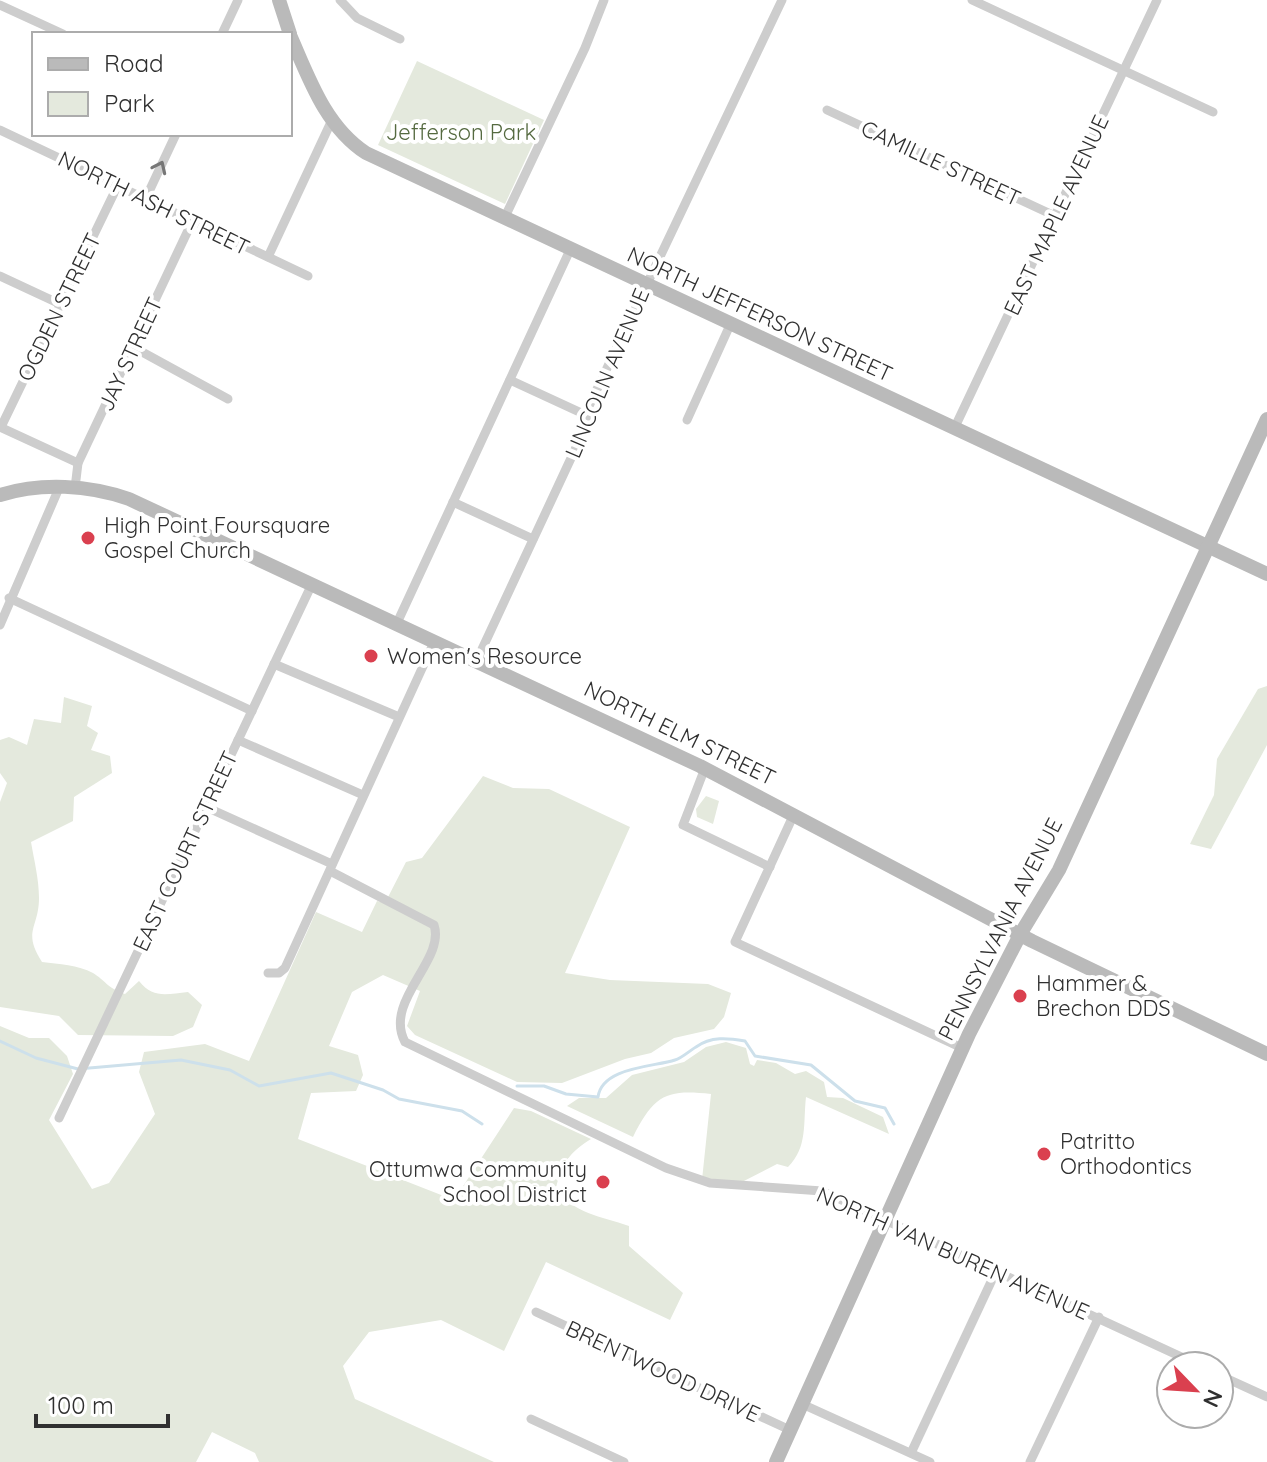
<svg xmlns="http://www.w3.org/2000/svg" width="1267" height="1462" viewBox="0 0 1267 1462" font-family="Quicksand,sans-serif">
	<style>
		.green { fill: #e4e9dd }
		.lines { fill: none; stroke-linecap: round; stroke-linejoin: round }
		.stream { stroke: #cde0eb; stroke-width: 3 }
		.street { stroke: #cdcdcd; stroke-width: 9 }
		.secondary { stroke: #bababa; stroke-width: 14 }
		.oneway { stroke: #777 }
		.poi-dot { fill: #da404f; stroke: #fff; stroke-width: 3 }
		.labels { text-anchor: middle; stroke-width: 8; stroke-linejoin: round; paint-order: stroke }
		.park-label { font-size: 22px; fill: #556a40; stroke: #fff }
		.street-label { font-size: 22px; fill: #303030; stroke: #fff }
		.poi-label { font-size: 22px; fill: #303030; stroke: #fff; text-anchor: start }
	</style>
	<rect width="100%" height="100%" fill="#fff"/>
	<g class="green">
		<path d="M417,61L544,120L505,204L378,145Z"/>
		<path d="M1267,686V745L1211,849L1190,844L1214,795L1217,759L1258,689Z"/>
		<path d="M64,697L92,706L87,726L98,733L91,750L110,756L112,773L74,797L73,821L31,842C34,860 39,879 39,898C39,928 22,931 42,962C59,964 78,965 93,973C106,981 106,987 125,994L139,981C153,999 167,994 188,992L202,1005L193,1027L173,1036L78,1035L59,1016L0,1007V802L7,783L0,773V740L9,737L27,745L34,719L61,723Z"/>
		<path d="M483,776L513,788L549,789L630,827L565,973L610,980L708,984L731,993L724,1017L714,1029L674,1038L651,1053L625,1059L562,1083L517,1082L415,1035L407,1026L420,991L383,975L352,992L329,1046L358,1055L363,1075L356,1091L311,1093L298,1139L454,1200L514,1108L531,1111L591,1139C569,1153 562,1163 556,1188C573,1214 601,1216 629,1226V1246L683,1293L670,1320L546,1262L504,1351L441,1320L369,1332L343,1366L355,1399L494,1462H259L255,1453L212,1432L196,1462H0V1026L29,1038H49L67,1056L73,1074L49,1120L92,1189L109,1183L155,1114L139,1072L144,1052L205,1044L249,1061L316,912L362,932L377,901L385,903L406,862L422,858Z"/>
		<path d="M706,796L719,801L713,824L697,817L696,809Z"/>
		<path d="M726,1042L746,1048L750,1064L754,1066L757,1060L776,1063L795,1074L806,1071L824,1082L827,1097L843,1098L883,1117L889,1134L806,1097C803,1123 808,1147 788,1167L777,1164L738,1184L702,1180L711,1094C666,1089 654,1095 633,1137L567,1106L579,1098H606L632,1075L684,1062L706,1047Z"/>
	</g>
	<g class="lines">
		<g class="stream">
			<path d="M0,1041L36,1058L78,1069L181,1060L230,1070L259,1086L331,1073L383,1090L399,1099L462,1111L482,1124"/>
			<path d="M517,1086H544L566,1094L598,1097C602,1067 653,1067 675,1060C682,1058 689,1051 696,1047C711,1036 728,1038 745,1041L755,1056L811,1065L855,1101L885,1108L894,1124"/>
		</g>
		<g class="street">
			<path d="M340,0L357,18L400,39"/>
			<path d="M972,0L1213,112"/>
			<path d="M0,5L63,34"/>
			<path d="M222,34L238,0"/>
			<path d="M827,110L1055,216"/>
			<path d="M0,130L308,276"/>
			<path d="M145,200L176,134"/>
			<path d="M504,219L585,48L604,0"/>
			<path d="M268,257L332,120"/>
			<path d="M0,276L60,304"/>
			<path d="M133,347L228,399"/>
			<path d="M510,380L588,416"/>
			<path d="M687,420L730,325"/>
			<path d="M0,427L78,463"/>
			<path d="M1,427L117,187"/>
			<path d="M954,429L1157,0"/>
			<path d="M75,488L78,463L192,222"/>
			<path d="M453,502L533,539"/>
			<path d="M9,598L252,711"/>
			<path d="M397,623L570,250"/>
			<path d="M0,625L59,488"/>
			<path d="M477,660L586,426L589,406L782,0"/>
			<path d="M274,664L399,717"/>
			<path d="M238,740L363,795"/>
			<path d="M705,768L683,825L770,867"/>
			<path d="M206,807L332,864"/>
			<path d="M794,814L735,942L962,1048"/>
			<path d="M330,871L434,925C446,960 383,1001 405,1042L666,1168L710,1183L822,1191L1201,1366"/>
			<path d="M268,973H279L285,968L435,640"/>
			<path d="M59,1118L312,584"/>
			<path d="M536,1312L790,1430"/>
			<path d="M1219,1375L1267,1397"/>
			<path d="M802,1404L930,1462"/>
			<path d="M531,1419L624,1462"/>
			<path d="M911,1453L997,1269"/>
			<path d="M1030,1462L1099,1317"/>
		</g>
		<g class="secondary">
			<path d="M279,0L290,34"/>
			<path d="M290,35C309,78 325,126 366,153L1267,574"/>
			<path d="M0,495C41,482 89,485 129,499L700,766L1032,941L1267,1054"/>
			<path d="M776,1462L969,1034L1021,933L1059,870L1267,419"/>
		</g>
	</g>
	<defs><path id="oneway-chevron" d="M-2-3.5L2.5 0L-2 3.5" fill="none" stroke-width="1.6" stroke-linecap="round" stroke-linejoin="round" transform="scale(2)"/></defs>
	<use class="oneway" href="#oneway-chevron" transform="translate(160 167) rotate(-65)"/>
	<g class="poi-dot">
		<circle cx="88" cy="538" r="8"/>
		<circle cx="371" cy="656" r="8"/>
		<circle cx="1020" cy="996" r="8"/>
		<circle cx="1044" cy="1154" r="8"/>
		<circle cx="603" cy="1182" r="8"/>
	</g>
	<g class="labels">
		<g class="park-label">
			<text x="461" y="140">Jefferson Park</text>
		</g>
		<g class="street-label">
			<text transform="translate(941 163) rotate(25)" y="8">CAMILLE STREET</text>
			<text transform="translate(154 203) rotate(26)" y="8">NORTH ASH STREET</text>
			<text transform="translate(1056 215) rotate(-65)" y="8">EAST MAPLE AVENUE</text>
			<text transform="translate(59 307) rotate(-64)" y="8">OGDEN STREET</text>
			<text transform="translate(760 314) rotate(25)" y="8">NORTH JEFFERSON STREET</text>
			<text transform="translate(130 354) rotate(-65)" y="8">JAY STREET</text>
			<text transform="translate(607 373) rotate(-67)" y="8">LINCOLN AVENUE</text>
			<text transform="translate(680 733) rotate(26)" y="8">NORTH ELM STREET</text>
			<text transform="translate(185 851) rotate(-65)" y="8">EAST COURT STREET</text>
			<text transform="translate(1000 929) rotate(-63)" y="8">PENNSYLVANIA AVENUE</text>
			<text transform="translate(953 1253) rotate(24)" y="8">NORTH VAN BUREN AVENUE</text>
			<text transform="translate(663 1371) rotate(25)" y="8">BRENTWOOD DRIVE</text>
		</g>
		<g class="poi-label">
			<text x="104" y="533">High Point Foursquare<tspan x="104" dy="25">Gospel Church</tspan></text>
			<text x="387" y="664">Women's Resource</text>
			<text x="1036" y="991">Hammer &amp;<tspan x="1036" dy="25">Brechon DDS</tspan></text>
			<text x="1060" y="1149">Patritto<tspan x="1060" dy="25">Orthodontics</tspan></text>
			<text x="587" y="1177" text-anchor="end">Ottumwa Community<tspan x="587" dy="25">School District</tspan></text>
		</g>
	</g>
	<rect x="32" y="32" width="260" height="104" fill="#ffffff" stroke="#acacac" stroke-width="2"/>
	<rect x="48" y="58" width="40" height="12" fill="#bababa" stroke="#acacac" stroke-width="2"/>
	<text x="104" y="72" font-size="24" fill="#303030">Road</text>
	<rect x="48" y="92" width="40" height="24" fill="#e4e9dd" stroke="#acacac" stroke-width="2"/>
	<text x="104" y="112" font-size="24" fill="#303030">Park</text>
	<g transform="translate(1195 1390) rotate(115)"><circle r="38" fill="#ffffff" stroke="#acacac" stroke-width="2"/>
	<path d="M0-6L14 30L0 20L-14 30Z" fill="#da404f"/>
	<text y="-12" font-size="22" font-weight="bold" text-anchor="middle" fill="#303030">N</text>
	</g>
	<path d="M36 1414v12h132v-12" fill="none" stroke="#303030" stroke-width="4"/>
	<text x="48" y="1414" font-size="24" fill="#303030" stroke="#ffffff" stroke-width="6" paint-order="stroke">100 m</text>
</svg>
